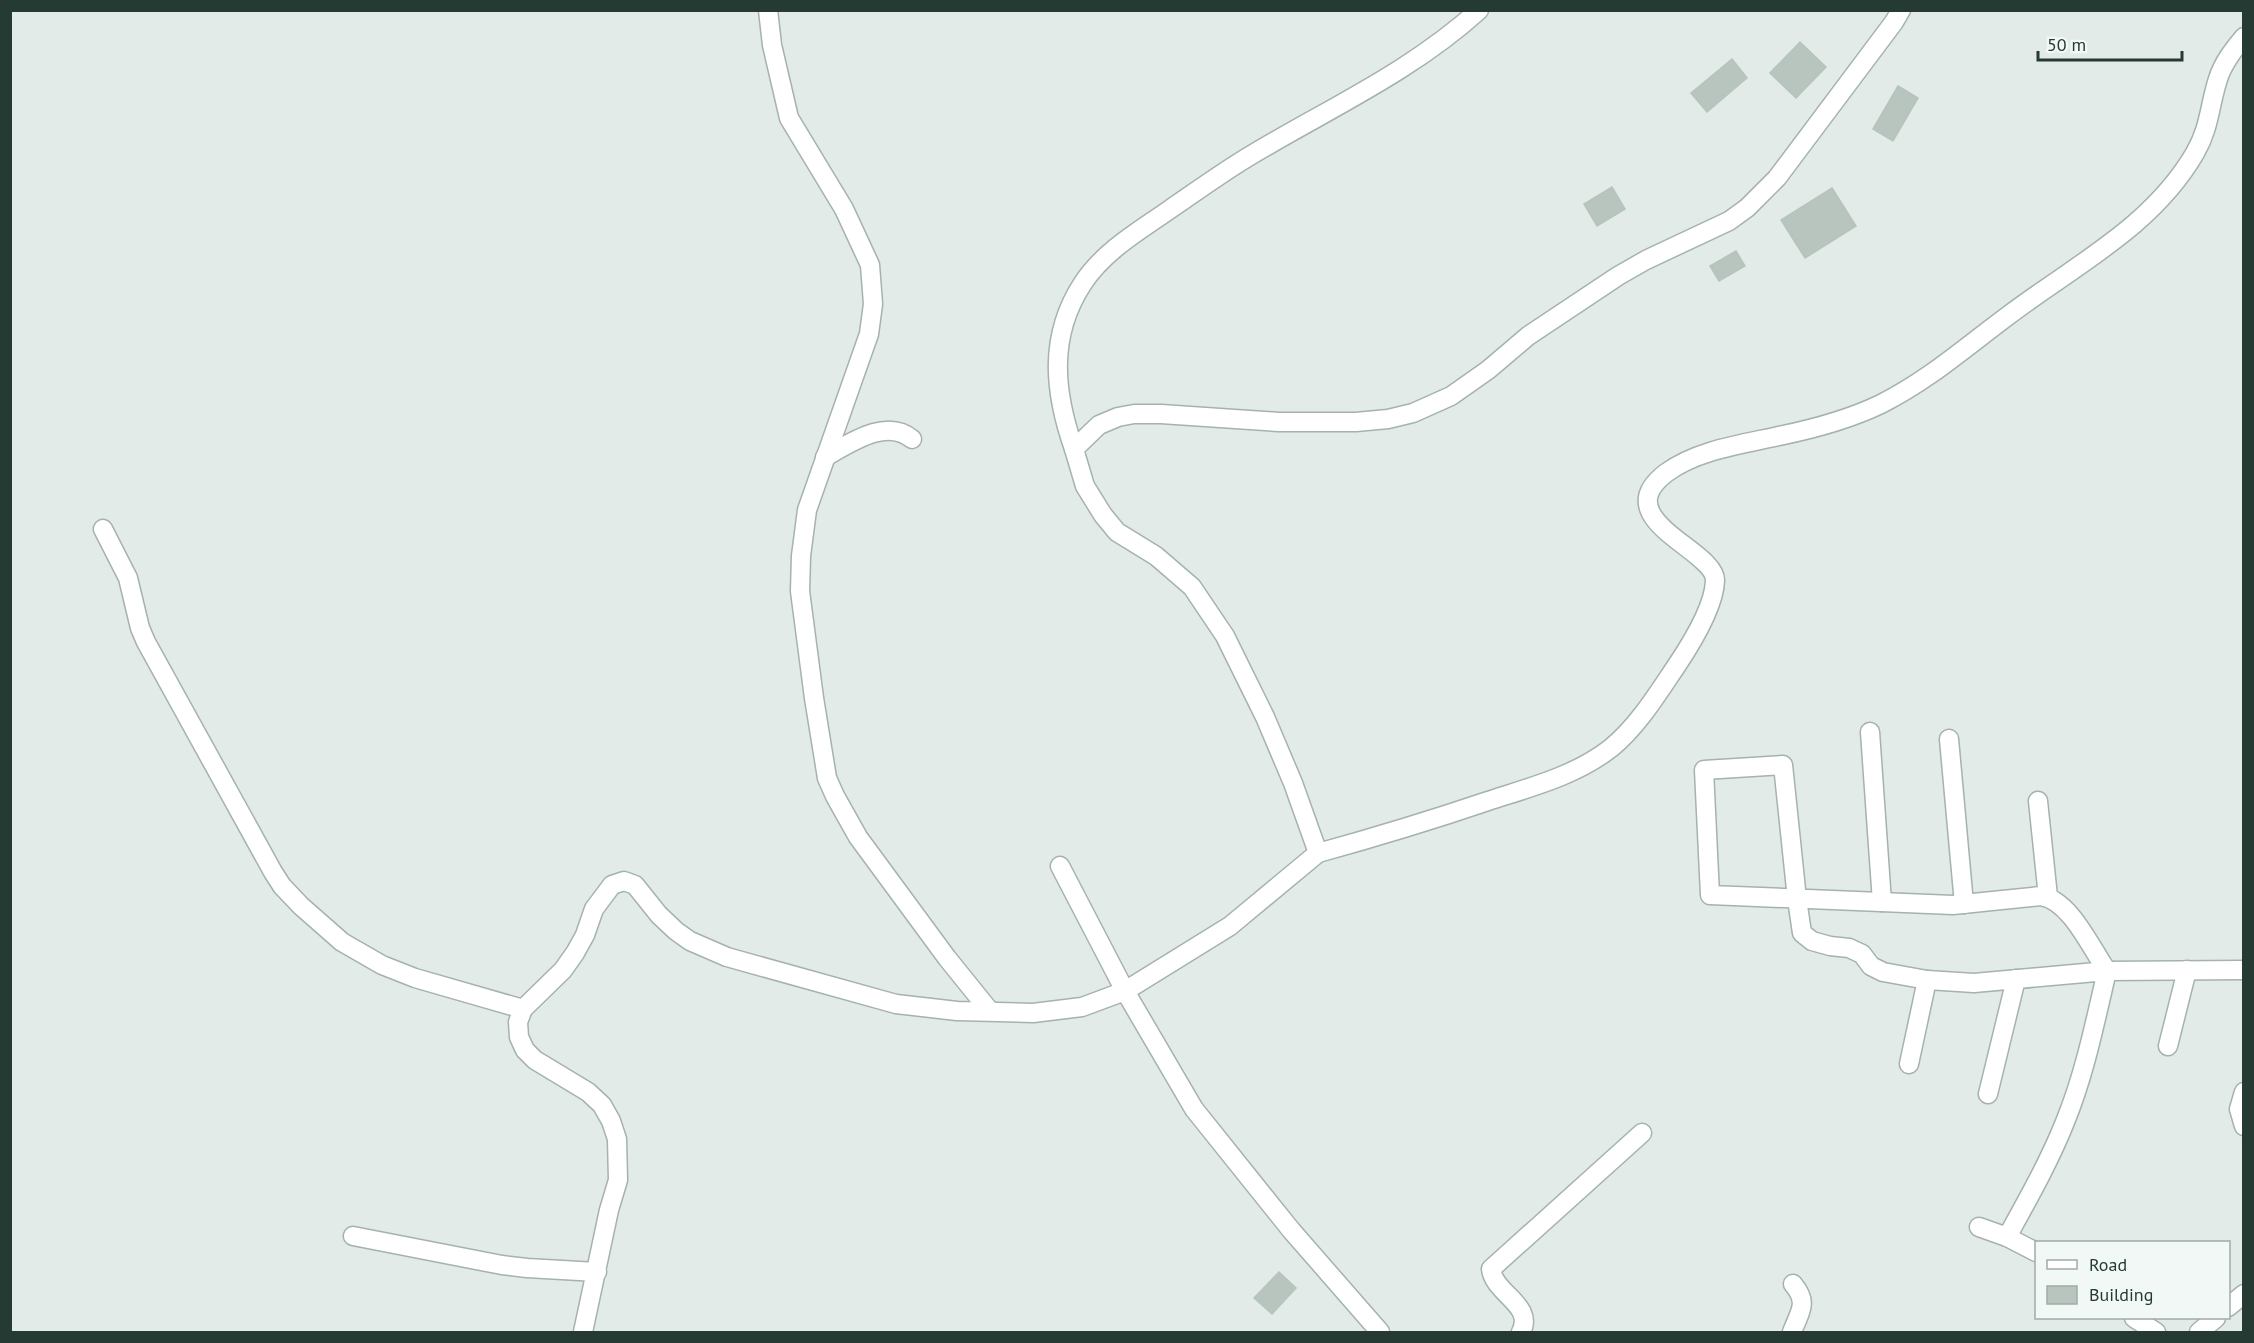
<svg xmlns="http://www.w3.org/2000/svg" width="2254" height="1343" viewBox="0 0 2254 1343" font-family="'PT Sans',sans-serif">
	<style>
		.building { fill: #b8c5bf; stroke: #b5c4bd; stroke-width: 1.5 }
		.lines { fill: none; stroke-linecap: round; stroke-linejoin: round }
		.minor-casing { stroke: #a5b2ad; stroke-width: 21 }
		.minor { stroke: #fff; stroke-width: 18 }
	</style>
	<rect width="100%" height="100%" fill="#e2ebe7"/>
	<g class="building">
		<path d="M1800,42L1826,67L1796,98L1770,73Z"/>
		<path d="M1732,59L1747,78L1707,112L1691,93Z"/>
		<path d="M1898,86L1918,98L1893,141L1873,129Z"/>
		<path d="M1612,187L1625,209L1597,226L1584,204Z"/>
		<path d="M1832,188L1856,226L1805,258L1781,220Z"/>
		<path d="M1736,251L1745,266L1719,281L1710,266Z"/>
		<path d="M1279,1272L1296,1288L1272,1314L1254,1298Z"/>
	</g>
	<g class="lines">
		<defs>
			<g id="minor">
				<path d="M768,10L772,45L789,118L844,209L870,265L873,304L869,334L807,510L801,556L800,591L814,698L827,778L835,796L858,837L947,958L989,1010"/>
				<path d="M1074,449C1054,392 1048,336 1083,283C1104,251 1139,231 1169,210C1197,191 1224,171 1253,154C1330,108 1412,71 1479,10"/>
				<path d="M825,457C849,444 886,417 912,439"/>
				<path d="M103,529L128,578L140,628L146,642L273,872L282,886L301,906L342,942L382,965L415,978L523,1009"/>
				<path d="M1870,732L1882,902"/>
				<path d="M1949,739L1964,904"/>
				<path d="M2038,801L2048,897"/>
				<path d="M1318,853C1376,837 1432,820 1488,801C1531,787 1575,776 1611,748C1638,726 1658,693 1677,665C1691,644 1714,606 1715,581C1717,550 1605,520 1666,473C1697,450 1743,444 1779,436C1813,429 1850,419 1881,404C1929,380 1967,346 2009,315C2075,265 2152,227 2195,153C2210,127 2209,107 2218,79C2223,63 2233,50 2244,37"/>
				<path d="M1060,866L1125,991L1194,1109L1291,1230L1380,1332"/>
				<path d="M2168,1046L2187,970"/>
				<path d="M1909,1064L1927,980"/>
				<path d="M2244,1092L2239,1109L2244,1126"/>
				<path d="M1988,1094L2016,979"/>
				<path d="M1979,1227L2007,1237L2036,1252"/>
				<path d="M353,1236L502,1265L527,1268L597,1272"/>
				<path d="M2007,1237C2028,1199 2049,1162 2065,1122C2085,1073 2095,1022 2107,971C2091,948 2070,900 2041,896L1953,905L1710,895L1704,770L1783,765L1797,899L1802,933L1812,941L1830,946L1849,948L1862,954L1871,966L1883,972L1927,980L1974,983L2107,971L2244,970"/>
				<path d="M2228,1307L2244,1294"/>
				<path d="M2134,1318L2156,1332"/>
				<path d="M583,1332L609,1210L618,1180L617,1139L611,1121L602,1105L588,1092L535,1060L525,1050L519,1037L518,1022L523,1009L563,970L575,953L585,935L594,909L612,885L624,881L635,885L659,915L676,931L690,941L727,957L896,1004L957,1011L1033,1013L1082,1007L1125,991L1230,926L1318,853L1293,783L1265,717L1225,636L1192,587L1156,556L1117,532L1103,515L1085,486L1074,449L1099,425L1118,417L1134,414H1161L1279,422H1356L1388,419L1413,413L1451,396L1488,370L1528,336L1618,276L1646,260L1729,221L1747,208L1777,178L1894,22L1901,10"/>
				<path d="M1521,1332C1535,1305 1494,1294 1491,1269L1642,1133"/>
				<path d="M1792,1332C1800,1311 1809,1303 1793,1284"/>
				<path d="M2199,1332L2216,1318"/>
			</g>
		</defs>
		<use href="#minor" class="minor-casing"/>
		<use href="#minor" class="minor"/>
	</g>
	<rect width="2254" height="1343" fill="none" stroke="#243a33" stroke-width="24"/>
	<rect x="2035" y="1241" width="195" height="78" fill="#f2f8f5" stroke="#a0aca7" stroke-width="1.5"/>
	<rect x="2047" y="1260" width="30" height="9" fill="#ffffff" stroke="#a0aca7" stroke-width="1.5"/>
	<text x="2089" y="1271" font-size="18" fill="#243a33">Road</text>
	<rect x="2047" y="1286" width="30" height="18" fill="#b8c5bf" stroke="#a0aca7" stroke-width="1.5"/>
	<text x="2089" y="1301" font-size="18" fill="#243a33">Building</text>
	<path d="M2038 51v9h144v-9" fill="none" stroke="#243a33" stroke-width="3"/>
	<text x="2047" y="51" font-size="18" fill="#243a33" stroke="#f2f8f5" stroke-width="4.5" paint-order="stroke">50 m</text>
</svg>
